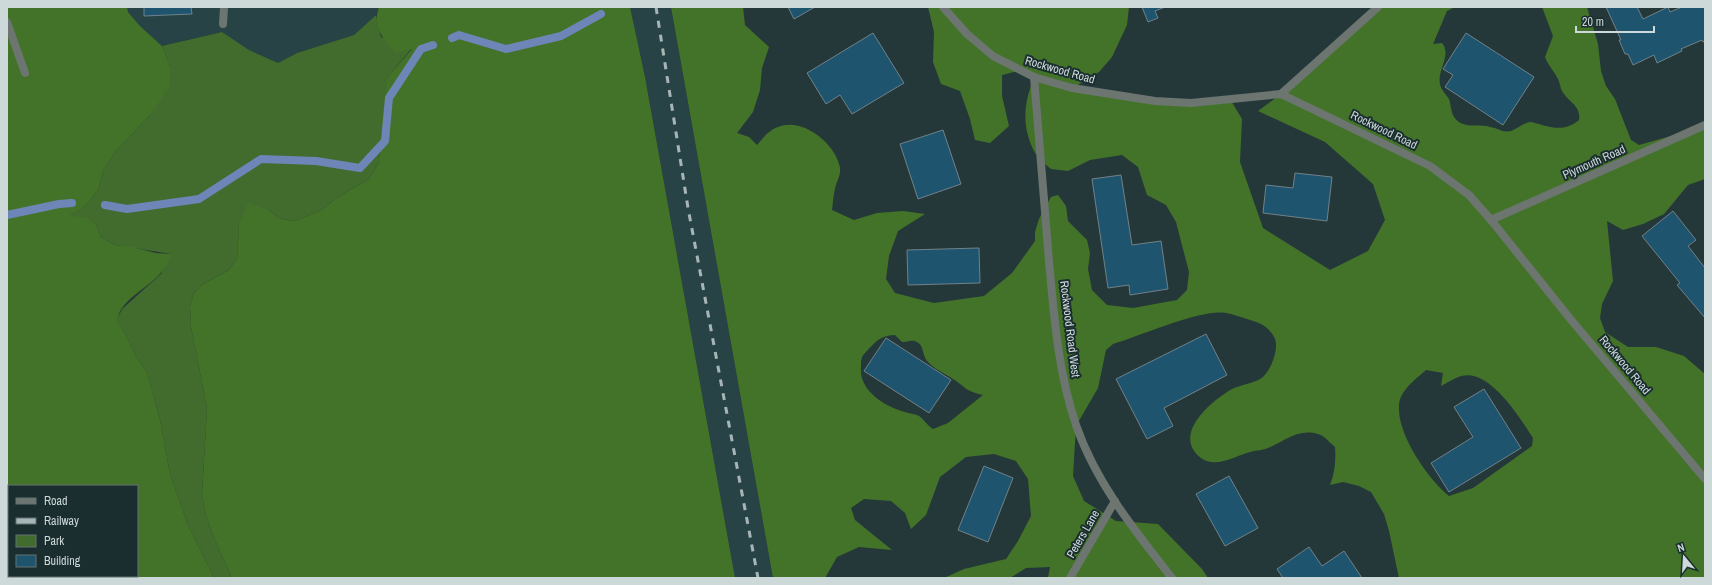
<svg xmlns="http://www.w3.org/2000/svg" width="1712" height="585" viewBox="0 0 1712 585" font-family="'Archivo Narrow',sans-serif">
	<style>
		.built { fill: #274345 }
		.green { fill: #426b2e }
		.forest { fill: #437329; fill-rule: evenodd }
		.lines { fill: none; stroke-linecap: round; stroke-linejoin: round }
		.stream { stroke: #6e85b7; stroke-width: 8 }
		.building { fill: #1f546e; stroke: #70818a }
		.service { stroke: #6d7571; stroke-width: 8 }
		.minor { stroke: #6d7571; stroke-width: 8 }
		.rail { stroke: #a8b5b6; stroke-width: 3; stroke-dasharray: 7 7; stroke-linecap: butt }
		.labels { text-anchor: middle; stroke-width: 4; stroke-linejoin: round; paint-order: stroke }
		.street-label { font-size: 12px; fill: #cdd8d9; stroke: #1b2e2f }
	</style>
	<rect width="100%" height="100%" fill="#253839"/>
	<g class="built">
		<path d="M127,7H379L376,15L354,35L297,53L278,63L249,50L222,32L162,46L140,26L128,12Z"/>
		<path d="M630,7H671L773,578H735L645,77Z"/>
	</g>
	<path class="green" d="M376,15L381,37L412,48L392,72L380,138L379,162L369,179L341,195L320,211L294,221L279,218L268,210L239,225L237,258L229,270L203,284L194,293L190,307L191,327L207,408L202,495C206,525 220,551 232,578H214L188,525L170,474L160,420L147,372L136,356L125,333L116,322L122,309L161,274L171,254L115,245L101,237L96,224L68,216L86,205L98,190L104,169L116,151L150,115L170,66L162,46L222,32L249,50L278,63L297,53L354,35Z"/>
	<g class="forest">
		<path d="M7,7H127L128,12L140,26L162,46L170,66V86L150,115L116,151L104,169L98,190L86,205L69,216L85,217L96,224L101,237L115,245L132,247L156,253L171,254C165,280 137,288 122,308C119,312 118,318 117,322L125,333L136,356L147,372L160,420L170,474L188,525L214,578H7ZM9,486H137V576H9Z"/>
		<path d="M379,7H630L645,77L735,578H232C220,551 206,525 202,495L207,408L191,327L190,307L194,293L203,284L229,270L237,258L239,225L248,203L268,210L279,218L294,221L320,211L341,195L369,179L379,162L380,138L387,80L392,72L412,49L396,53C383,41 372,25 379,7Z"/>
		<path d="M671,7H743L745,25L769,47L762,68L760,90L753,112L737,133L749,137L757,145C763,138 769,130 778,127C803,117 836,144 840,168C841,175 836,182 835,189C833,196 833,203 832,210L854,220L877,213L903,211L925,214L898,231L889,256L886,279L895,293L934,303L984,296L1012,273L1035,241V232L1039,219L1051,197L1058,195L1066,206L1068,221L1087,240L1090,253L1088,269L1092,290L1107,305L1133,308L1177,300L1187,290L1189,272L1176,222L1166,205L1147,195L1138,167L1122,155L1090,160L1068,171L1051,169C1045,164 1037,157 1034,151C1021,125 1024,103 1034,77L1018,71L1002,75V96L1009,126L990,143L975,140L970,119L960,91L941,84L933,62L934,32L928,7H1129L1127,25L1112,57L1099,72L1073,88L1155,101L1230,99L1242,119L1240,162L1263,228L1330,270L1368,251L1385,220L1373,184L1325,142L1258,111L1281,94L1381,7H1455L1447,11L1433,44L1442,43C1452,55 1437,70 1440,84C1441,90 1446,94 1449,99C1451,105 1451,112 1454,117C1463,130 1478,123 1490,127C1498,128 1502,133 1511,131C1517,129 1523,123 1530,122C1533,122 1538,124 1542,125C1556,129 1567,130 1579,120C1581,105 1569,103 1562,91C1560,87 1560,83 1558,79C1554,71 1548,65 1545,57L1553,36L1542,7H1587L1598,44L1601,71L1606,86L1615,99L1631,140L1639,145L1696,129L1705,125V179L1688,185L1664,214L1643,224L1623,230L1607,221L1613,281L1602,304L1600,318L1605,332L1628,347H1656L1684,356L1705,374V578H1399L1389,531L1384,514L1371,492L1359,486L1343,482L1330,485C1335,472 1336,460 1335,447C1330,443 1324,435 1318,434C1295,428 1284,443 1265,449C1260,451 1255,450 1250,452C1235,456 1216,469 1201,458C1171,435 1211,401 1232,389C1240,385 1258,382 1263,377C1271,370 1279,349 1275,339C1269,326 1260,323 1247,319C1240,317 1233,314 1226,313C1200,309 1141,336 1113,344L1106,350L1098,388L1076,426L1073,476L1084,501L1116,521L1158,524L1202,569L1208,578H1048L1050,567L1026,568L1010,578H944L964,569L1006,559L1018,541L1031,516L1028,479L1016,461L994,454L966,457L940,477L926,515L911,529L905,513L891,501L864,499L851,508L855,520L892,550L859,547L837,557L825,578H773ZM895,335L902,342C906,342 913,339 917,342C924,345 922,355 927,361C934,369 944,373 953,379C967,388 965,391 983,395L948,423L933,429C926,425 924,418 917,415C910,413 903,412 896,409C879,402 859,388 861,367C861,361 861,357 865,353C876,342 878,336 895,335ZM1426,370L1443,373L1441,386C1447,383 1454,378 1461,376C1490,368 1520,418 1533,438L1532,446L1473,488L1449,496C1428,479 1397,434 1399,406C1399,391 1416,379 1426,370Z"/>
	</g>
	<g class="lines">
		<g class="stream">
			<path d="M452,38L459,35L506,49L561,36L601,14"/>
			<path d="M105,205L127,209L199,199L261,159L316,161L360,168L385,141L389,98L421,49L433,45"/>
			<path d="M7,215L59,204L72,203"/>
		</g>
	</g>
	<g class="building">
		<path d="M144,7H191L192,14L144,16Z"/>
		<path d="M788,7H815L794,19Z"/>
		<path d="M1142,7H1165L1155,11L1158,18L1148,22Z"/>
		<path d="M1606,7H1637L1643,19L1668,7L1670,12L1682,7H1705V41L1703,42L1702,40L1681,49L1682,51L1657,63L1654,55L1633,65L1628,54H1625L1619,40H1621Z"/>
		<path d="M873,33L904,83L852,114L840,95L826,104L807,73Z"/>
		<path d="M1466,33L1534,77L1503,125L1445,87L1453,75L1443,69Z"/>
		<path d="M943,130L961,184L918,199L900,144Z"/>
		<path d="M1295,173L1332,177L1327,221L1263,213L1266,185L1293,188Z"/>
		<path d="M1121,175L1132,245L1161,241L1168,289L1130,295L1129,285L1108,288L1092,179Z"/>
		<path d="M1673,211L1696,240L1688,246L1705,268V318L1677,285L1680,283L1642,236Z"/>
		<path d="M979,248L980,283L908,285L907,250Z"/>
		<path d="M1206,334L1227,375L1164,408L1173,426L1147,439L1116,379Z"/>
		<path d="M886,338L951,380L929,413L864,371Z"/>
		<path d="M1484,389L1521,448L1449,492L1431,463L1473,437L1454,407Z"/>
		<path d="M984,466L1013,478L988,542L958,530Z"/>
		<path d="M1229,476L1258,528L1225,546L1196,494Z"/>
		<path d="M1309,547L1322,566L1344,551L1362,578H1283L1277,569Z"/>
	</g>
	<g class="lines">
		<path class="service" d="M223,24L224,7"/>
		<g class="minor">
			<path d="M943,7L967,34L993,56L1034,77L1072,88L1155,101L1191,103L1281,94L1430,166L1469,195L1491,220L1572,321L1705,479"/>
			<path d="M7,22L25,73"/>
			<path d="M1034,77C1039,139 1044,200 1049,261C1054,316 1058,372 1076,425C1096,483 1135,531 1172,578"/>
			<path d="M1281,94L1378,7"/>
			<path d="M1491,220L1705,125"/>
			<path d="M1070,578L1115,501"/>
		</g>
		<path class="rail" d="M656,7L688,208L758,578"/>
	</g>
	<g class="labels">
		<g class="street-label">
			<text transform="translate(1060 70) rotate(16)" y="4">Rockwood Road</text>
			<text transform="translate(1384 130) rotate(26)" y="4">Rockwood Road</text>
			<text transform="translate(1594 162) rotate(-24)" y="4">Plymouth Road</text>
			<text transform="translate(1070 329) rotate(83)" y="4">Rockwood Road West</text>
			<text transform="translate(1625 365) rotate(50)" y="4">Rockwood Road</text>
			<text transform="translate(1083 534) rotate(-60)" y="4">Peters Lane</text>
		</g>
	</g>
	<rect width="1712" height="585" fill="none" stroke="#cdd8d9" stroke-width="16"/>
	<rect x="8" y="485" width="130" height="92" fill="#1b2e2f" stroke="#627273"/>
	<rect x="16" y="498" width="20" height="6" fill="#6d7571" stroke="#627273"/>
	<text x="44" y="505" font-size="12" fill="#cdd8d9">Road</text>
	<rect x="16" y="518" width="20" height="6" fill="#a8b5b6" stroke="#627273"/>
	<text x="44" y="525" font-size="12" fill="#cdd8d9">Railway</text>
	<rect x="16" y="535" width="20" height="12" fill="#426b2e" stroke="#627273"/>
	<text x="44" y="545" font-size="12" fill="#cdd8d9">Park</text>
	<rect x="16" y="555" width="20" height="12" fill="#1f546e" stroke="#627273"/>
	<text x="44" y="565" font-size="12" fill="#cdd8d9">Building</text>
	<g transform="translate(1684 557) rotate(342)" stroke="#1b2e2f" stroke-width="3" paint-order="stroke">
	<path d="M0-3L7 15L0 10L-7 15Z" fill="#cdd8d9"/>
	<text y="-6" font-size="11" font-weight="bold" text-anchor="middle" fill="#cdd8d9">N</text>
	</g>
	<path d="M1576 26v6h78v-6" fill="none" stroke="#cdd8d9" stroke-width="2"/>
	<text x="1582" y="26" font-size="12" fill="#cdd8d9" stroke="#1b2e2f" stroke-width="3" paint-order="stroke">20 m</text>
</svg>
